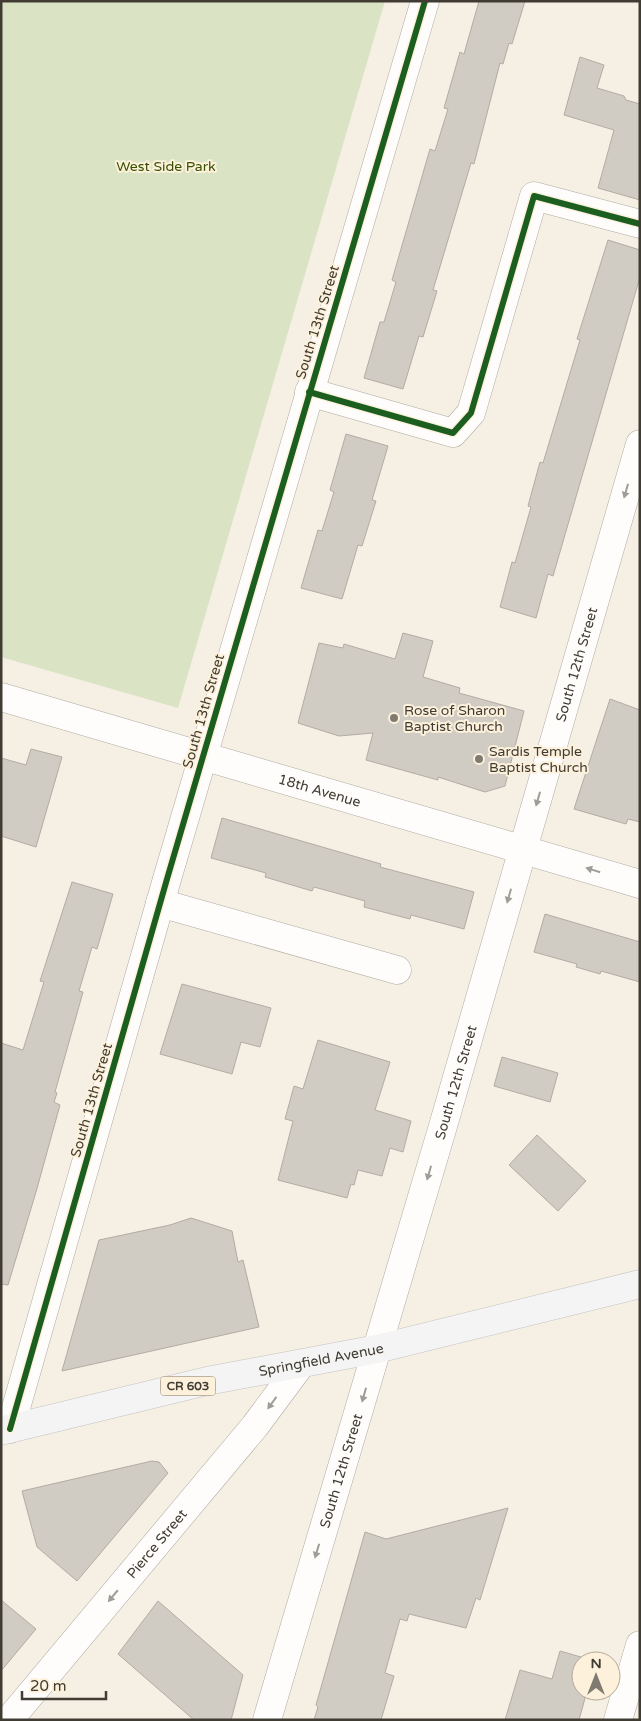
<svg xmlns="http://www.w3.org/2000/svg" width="641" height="1721" viewBox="0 0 641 1721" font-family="'Varela Round',sans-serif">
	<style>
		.green { fill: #dae4c4 }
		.building { fill: #d1ccc3; stroke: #b1aca4 }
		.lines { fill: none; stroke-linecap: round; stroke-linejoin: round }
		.street-casing { stroke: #afaaa2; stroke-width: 29 }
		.secondary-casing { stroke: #afaaa2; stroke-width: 29 }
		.primary-casing { stroke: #c4c3c0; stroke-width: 29 }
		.street { stroke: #fefdfb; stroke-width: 28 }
		.secondary { stroke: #fefdfb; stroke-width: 28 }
		.primary { stroke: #f4f4f4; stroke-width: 28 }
		.cycleway-casing { stroke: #fdf1dc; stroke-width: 9 }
		.cycleway { stroke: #1b5e20; stroke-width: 6 }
		.oneway { fill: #a09c97 }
		.poi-dot { fill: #807b71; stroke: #fdf1dc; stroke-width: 2 }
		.labels { text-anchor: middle; stroke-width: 4; stroke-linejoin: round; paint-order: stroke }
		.shield { fill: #fdf1dc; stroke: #797266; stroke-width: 1 }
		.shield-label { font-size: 12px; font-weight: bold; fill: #413c33 }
		.park-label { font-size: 14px; fill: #375200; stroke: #fdf1dc }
		.street-label { font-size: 14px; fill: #413c33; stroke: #fdf1dc }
		.poi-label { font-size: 14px; fill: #413c33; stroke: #fdf1dc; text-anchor: start }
	</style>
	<rect width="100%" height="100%" fill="#f5efe4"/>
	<path class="green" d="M1,1H385L178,708L1,657Z"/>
	<g class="building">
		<path d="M479,1H525L512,44L509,43L503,64L500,63L474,164L471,163L433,290L437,291L423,337L419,336L403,389L364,378L380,322H384L396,282L392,280L430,149L435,151L448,109L444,108L460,52L464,54Z"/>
		<path d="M580,57L604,65L597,88L624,96L626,100L640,104V200L598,188L614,130L564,115Z"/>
		<path d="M608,240L640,250V277L553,576L548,574L536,618L500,607L512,562L515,563L531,507L528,506L540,462L543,463L580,340L577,339Z"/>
		<path d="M346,434L388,446L372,500L376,501L362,546L358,545L342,599L301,588L318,530L322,531L334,492L330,490Z"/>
		<path d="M403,633L433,641L423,677L460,688L459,693L524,711L505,786L485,792L438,777V780L366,760L373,733L339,736L298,723L319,643L343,648L344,644L395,659Z"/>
		<path d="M610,699L640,710V822L628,819L626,824L574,809Z"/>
		<path d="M31,749L62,757L36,847L1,836V758L26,765Z"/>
		<path d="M222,818L381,864L380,867L474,892L464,929L411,915L410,919L364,907L365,901L314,887L312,891L265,877L266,873L211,858Z"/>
		<path d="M72,882L113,894L97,949L92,947L79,991L83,992L55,1092L57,1093L54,1102L60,1105L36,1192L8,1285L1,1284V1043L23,1050L44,982L40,981Z"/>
		<path d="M545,914L640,942V982L601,971L600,974L576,967L577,964L534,952Z"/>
		<path d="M182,984L271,1008L260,1047L241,1042L232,1074L160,1054Z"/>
		<path d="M318,1040L390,1062L375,1110L411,1121L403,1152L390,1148L382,1176L358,1170L354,1185L351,1184L347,1198L278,1180L293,1121L285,1119L294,1086L303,1089Z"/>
		<path d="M502,1057L558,1073L550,1102L494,1086Z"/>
		<path d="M537,1135L586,1181L558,1211L509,1165Z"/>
		<path d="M191,1218L232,1231L238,1262L243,1260L259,1327L62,1371L99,1240L170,1225Z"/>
		<path d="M152,1461L159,1462L168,1473L77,1581L37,1547L22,1491Z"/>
		<path d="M508,1508L480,1600L476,1598L466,1628L409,1614L407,1621L400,1619L385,1673L394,1676L381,1720H314L318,1707L316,1705L365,1532L386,1539Z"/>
		<path d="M1,1600L36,1629L1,1671Z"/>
		<path d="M158,1601L243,1675L231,1720H194L118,1654Z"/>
		<path d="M560,1651L595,1661H581V1691H587L579,1720H505L520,1670L552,1679Z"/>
	</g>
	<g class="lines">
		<defs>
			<g id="street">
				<path d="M309,392L453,433L471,413L534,196L640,224"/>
				<path d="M160,903L397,970"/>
				<path d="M10,1429L167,879L425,1"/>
				<path id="s1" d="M9,1720L255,1426L301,1364"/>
			</g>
			<g id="secondary">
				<path id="s2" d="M1,697L640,884"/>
				<path id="s3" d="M267,1720L443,1126L640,444"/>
				<path d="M618,1720L640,1645"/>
			</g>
			<g id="primary">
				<path id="s4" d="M1,1431L207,1381L377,1349L640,1284"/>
			</g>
		</defs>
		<use href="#street" class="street-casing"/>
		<use href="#secondary" class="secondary-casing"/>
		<use href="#primary" class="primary-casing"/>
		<use href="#street" class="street"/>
		<use href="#secondary" class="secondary"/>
		<use href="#primary" class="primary"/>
		<defs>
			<g id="cycleway">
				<path d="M309,392L453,433L471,413L534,196L640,224"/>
				<path d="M10,1429L167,879L425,1"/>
			</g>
		</defs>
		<use href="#cycleway" class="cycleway-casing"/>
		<use href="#cycleway" class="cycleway"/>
	</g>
	<defs><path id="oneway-solid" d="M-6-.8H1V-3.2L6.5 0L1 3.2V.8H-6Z" transform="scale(1.25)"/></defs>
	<g class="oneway">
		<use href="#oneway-solid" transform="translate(626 491) rotate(106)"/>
		<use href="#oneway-solid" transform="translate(538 799) rotate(106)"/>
		<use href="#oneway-solid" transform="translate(593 870) rotate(-163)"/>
		<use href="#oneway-solid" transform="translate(509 896) rotate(106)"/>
		<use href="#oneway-solid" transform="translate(429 1173) rotate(106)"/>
		<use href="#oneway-solid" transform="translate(364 1395) rotate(106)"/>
		<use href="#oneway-solid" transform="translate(272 1403) rotate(126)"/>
		<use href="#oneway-solid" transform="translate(317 1551) rotate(107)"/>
		<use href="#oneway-solid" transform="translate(113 1596) rotate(130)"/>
	</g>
	<g class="poi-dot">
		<circle cx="394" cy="718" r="5"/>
		<circle cx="479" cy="759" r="5"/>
	</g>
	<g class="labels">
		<rect class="shield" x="160.5" y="1376.5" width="55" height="19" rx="4"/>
		<g class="shield-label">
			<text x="188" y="1390">CR 603</text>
		</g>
		<g class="park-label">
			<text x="166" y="171">West Side Park</text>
		</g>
		<g class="street-label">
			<text transform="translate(317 322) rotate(-73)" y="5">South 13th Street</text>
			<text dy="5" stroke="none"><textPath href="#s3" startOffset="1100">South 12th Street</textPath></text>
			<text transform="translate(203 711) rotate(-74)" y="5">South 13th Street</text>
			<text dy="5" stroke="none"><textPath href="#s2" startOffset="332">18th Avenue</textPath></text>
			<text dy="5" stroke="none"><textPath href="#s3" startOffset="665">South 12th Street</textPath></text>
			<text transform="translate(91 1100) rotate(-74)" y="5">South 13th Street</text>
			<text dy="5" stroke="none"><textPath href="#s4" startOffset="328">Springfield Avenue</textPath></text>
			<text dy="5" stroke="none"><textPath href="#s3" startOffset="260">South 12th Street</textPath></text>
			<text dy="5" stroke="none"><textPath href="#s1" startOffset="230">Pierce Street</textPath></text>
		</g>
		<g class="poi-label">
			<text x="404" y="715">Rose of Sharon<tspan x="404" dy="16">Baptist Church</tspan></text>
			<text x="489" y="756">Sardis Temple<tspan x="489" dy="16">Baptist Church</tspan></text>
		</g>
	</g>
	<rect width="641" height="1721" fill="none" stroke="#413c33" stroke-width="5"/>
	<g transform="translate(596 1676)"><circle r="24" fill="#fdf1dc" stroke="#b2a998"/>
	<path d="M0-4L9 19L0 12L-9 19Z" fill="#807b71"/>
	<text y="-8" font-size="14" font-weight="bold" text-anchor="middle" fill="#413c33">N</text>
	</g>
	<path d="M22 1691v8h84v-8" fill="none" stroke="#413c33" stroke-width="2.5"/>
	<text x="30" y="1691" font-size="15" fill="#413c33" stroke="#fdf1dc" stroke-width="4" paint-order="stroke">20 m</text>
</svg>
